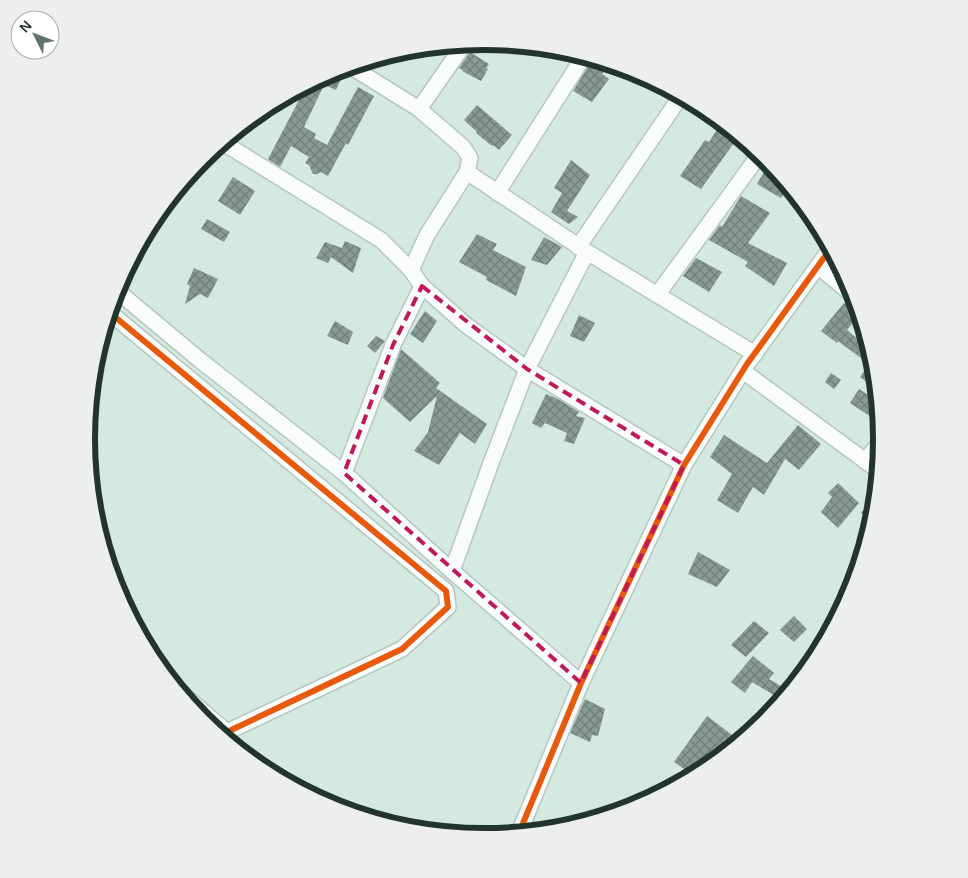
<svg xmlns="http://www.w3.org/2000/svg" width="968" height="878" viewBox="0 0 968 878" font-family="Helvetica,sans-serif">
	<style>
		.building { fill: url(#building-cross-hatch) }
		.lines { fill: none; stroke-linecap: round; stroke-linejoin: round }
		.minor-casing { stroke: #b6c7c0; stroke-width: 18 }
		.minor { stroke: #f9fcfa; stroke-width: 15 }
		.cycleway-casing { stroke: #fff; stroke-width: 9 }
		.cycleway { stroke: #e8590c; stroke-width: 6 }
		.marked { fill: none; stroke: #c2185b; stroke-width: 4; stroke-dasharray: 10 6; stroke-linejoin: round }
		.rim { fill: none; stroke: #23332d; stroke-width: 6 }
	</style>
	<defs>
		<pattern id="building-cross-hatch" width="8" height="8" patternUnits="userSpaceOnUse" patternTransform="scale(1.25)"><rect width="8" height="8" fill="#899a96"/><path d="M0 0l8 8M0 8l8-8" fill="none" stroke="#707e7b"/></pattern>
	</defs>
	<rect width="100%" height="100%" fill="#d4eae1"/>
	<g class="building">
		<path d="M470,52L489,64L486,68L488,69L481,81L462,71L463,70L459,68Z"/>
		<path d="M593,58L610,64L602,74L609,79L592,102L573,91Z"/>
		<path d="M330,72L329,74L341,79L336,90L324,85L304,127L316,134L314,138L327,145L358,87L374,96L348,145L346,143L328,176L321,172L317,174H313L309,165L305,163L309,157L291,146L280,167L268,159L307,85Z"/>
		<path d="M477,105L512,135L499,150L493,145L492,146L476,133L477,132L464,120Z"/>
		<path d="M722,122L739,136L701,189L680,176L705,140L709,142Z"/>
		<path d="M571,160L590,175L567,211L578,217L569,224L551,212L562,193L554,188Z"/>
		<path d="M769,163L789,186L781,198L757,184Z"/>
		<path d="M233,177L255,191L240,215L218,201Z"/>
		<path d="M741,196L770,213L748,243L787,263L774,286L745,266L748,262L709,240L720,225L722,227Z"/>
		<path d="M207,219L230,232L224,242L201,229Z"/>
		<path d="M477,234L497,244L493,250L526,267L516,296L486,280L487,277L459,262Z"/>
		<path d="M544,237L562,247L547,265L531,260Z"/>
		<path d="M345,241L361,248L353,273L331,257L328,263L316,258L325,242L342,248Z"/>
		<path d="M696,258L722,272L709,292L683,276Z"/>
		<path d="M194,268L218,279L208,298L200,294L185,304L190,286L187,284Z"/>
		<path d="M844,303L859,316L847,330L870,349L875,373L868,383L860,377L869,364L838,341L837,343L821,331Z"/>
		<path d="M425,311L437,321L423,343L410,334Z"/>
		<path d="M579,315L595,323L584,342L570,336Z"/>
		<path d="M335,321L353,332L348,345L327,336Z"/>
		<path d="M376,336L385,341L375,353L367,346Z"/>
		<path d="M401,349L440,383L436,388L487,424L475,444L460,433L439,465L414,451L428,432L437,396L410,422L383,398Z"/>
		<path d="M831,373L841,380L834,389L825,382Z"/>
		<path d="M859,389L878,401L880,423L850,403Z"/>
		<path d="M546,394L558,399L579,412L576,416L585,418L574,444L564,441L567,433L545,423L541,428L532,423Z"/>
		<path d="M798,425L821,444L799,470L785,459L764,495L753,487L738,513L717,500L732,474L710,457L724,435L767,463Z"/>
		<path d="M838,483L859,503L838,528L821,512L832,497L828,493Z"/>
		<path d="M877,491L874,517L873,520L861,513Z"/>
		<path d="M698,552L730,570L717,587L688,574Z"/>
		<path d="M794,616L807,629L794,642L780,630Z"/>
		<path d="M831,616L837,619L822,646L814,640Z"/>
		<path d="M754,621L769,633L746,657L731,645Z"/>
		<path d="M753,656L774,673L769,679L789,691L782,700L752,682L745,693L731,682Z"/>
		<path d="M585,699L605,709L598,736L592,735L590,742L570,733Z"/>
		<path d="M707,716L732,735L717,760L705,770L694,776L674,762Z"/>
	</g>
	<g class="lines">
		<defs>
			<g id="minor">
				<path d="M350,66L419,109L463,147L470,158L467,172L427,235L411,270"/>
				<path d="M419,109L465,43"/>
				<path d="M222,142L381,240L411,270L422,286L466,325L527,369L684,465"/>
				<path d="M467,172L587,252L755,354"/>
				<path d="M497,193L584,56"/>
				<path d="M578,247L681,96"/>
				<path d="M818,266L854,296"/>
				<path d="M116,290L201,361L344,473L452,571L581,683"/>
				<path d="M657,295L760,154"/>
				<path d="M109,312L446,591L448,607L402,649L227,732L179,691"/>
				<path d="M743,371L879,471"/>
				<path d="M865,461L882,440"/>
				<path d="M344,473L393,345L422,286"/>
				<path d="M452,571L491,463L527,369L587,252"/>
				<path d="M519,833L581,683L684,465L747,364L831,248"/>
			</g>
		</defs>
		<use href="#minor" class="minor-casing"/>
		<use href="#minor" class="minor"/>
		<defs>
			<g id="cycleway">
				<path d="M109,312L446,591L448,607L402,649L227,732L179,691"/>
				<path d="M519,833L581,683L684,465L747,364L831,248"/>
			</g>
		</defs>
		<use href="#cycleway" class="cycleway-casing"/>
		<use href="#cycleway" class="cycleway"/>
	</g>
	<path class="marked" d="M422,286L527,369L684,465L581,683L344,473L393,345Z"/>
	<path d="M0 0H968V878H0ZM95 439a389 389 0 1 1 778 0a389 389 0 1 1-778 0Z" fill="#edefee" fill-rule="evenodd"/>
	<path class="rim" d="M95 439a389 389 0 1 1 778 0a389 389 0 1 1-778 0Z"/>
	<g transform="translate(35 35) rotate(312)"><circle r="24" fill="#ffffff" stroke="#a7adab"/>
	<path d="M0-4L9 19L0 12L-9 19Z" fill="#61736c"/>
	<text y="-8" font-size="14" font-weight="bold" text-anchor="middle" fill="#23332d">N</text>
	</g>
</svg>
